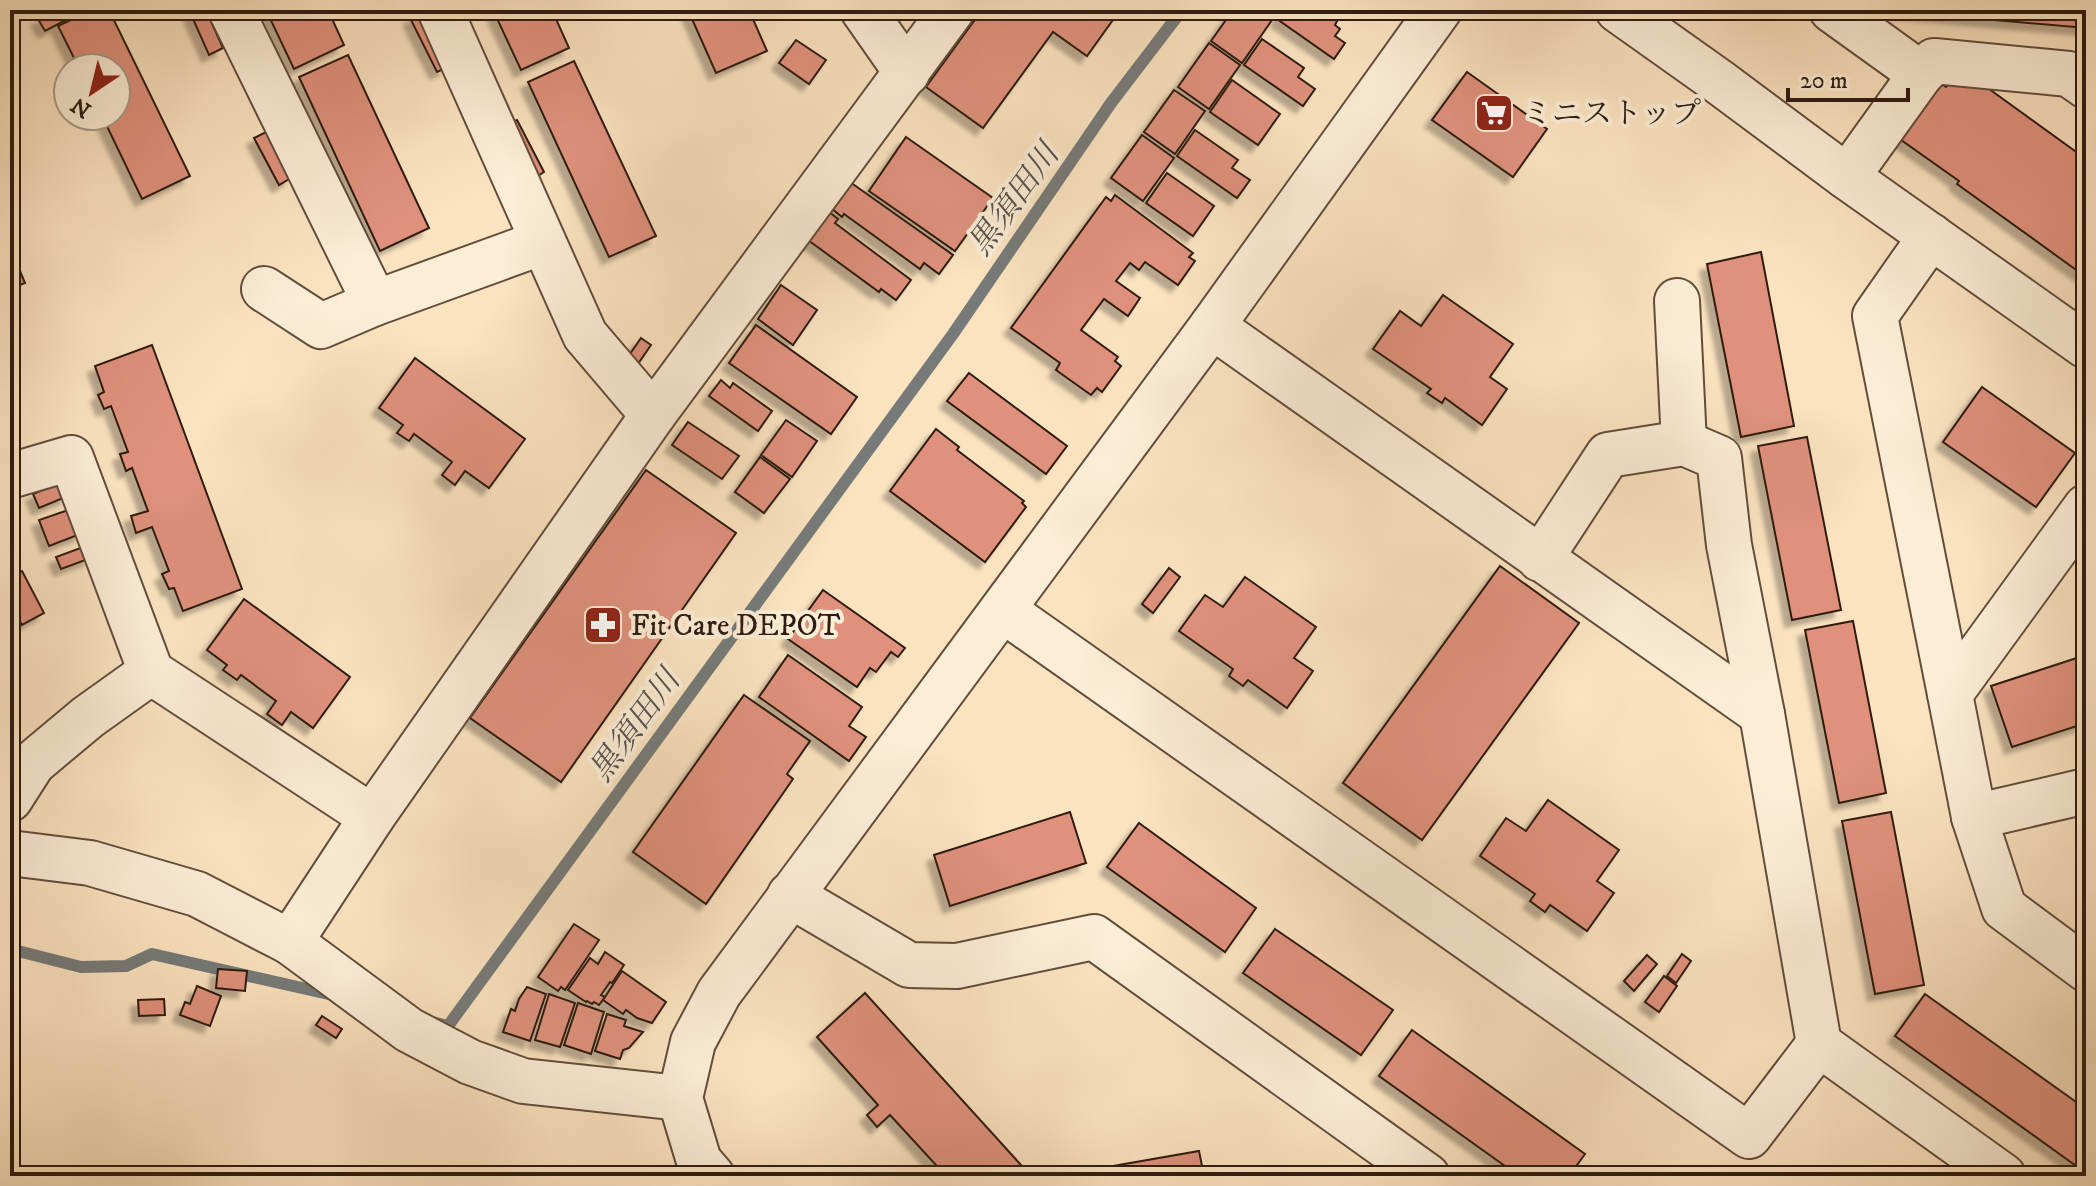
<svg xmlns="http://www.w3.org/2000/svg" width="2096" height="1186" viewBox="0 0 2096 1186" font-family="'IM FELL DW Pica','Noto Serif JP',serif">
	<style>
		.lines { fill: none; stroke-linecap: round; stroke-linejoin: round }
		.stream { stroke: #767b79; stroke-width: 12 }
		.building { fill: #df917c; stroke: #2f1b11; stroke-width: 2; filter: url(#shadow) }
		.minor-casing { stroke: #624d3d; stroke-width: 48 }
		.minor { stroke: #fcedd6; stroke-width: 44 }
		.labels { text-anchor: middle; stroke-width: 8; stroke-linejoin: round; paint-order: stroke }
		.poi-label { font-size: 30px; fill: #2f1b11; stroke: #fcedd6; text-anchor: start }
		.water-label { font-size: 32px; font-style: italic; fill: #58534e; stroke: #fcedd6 }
	</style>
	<defs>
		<filter id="shadow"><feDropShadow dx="-7" dy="7" stdDeviation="2" flood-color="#0004"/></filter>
	</defs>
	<rect width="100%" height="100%" fill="#fbe3c0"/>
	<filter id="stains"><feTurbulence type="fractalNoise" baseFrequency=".0025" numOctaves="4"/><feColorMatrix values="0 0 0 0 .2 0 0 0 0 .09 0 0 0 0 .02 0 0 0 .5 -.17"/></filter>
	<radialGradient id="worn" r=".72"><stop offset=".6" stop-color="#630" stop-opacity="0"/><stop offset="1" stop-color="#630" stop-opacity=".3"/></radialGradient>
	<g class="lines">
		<g class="stream">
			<path d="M10,949L81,967L126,966L152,954L333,995"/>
			<path d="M432,1022L448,1026L953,334L1111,103L1182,10"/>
		</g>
	</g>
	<g class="building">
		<path d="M57,10H85L45,31L38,19Z"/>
		<path d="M92,10H109L190,176L142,199L102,116H116V68H79L58,26Z"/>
		<path d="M189,10H206L223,48L209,55Z"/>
		<path d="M266,10H328L344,45L294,69Z"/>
		<path d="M493,10H552L569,48L521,70Z"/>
		<path d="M688,10H749L767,51L716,73Z"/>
		<path d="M982,10H1120L1087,56L1053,32L983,128L926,87Z"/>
		<path d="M1233,10H1250L1253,12L1258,10L1272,20L1242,63L1211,41Z"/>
		<path d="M1284,10H1321L1337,21L1335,25L1340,29L1335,36L1345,43L1334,59L1277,19Z"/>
		<path d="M1893,10H2086V28L1893,11Z"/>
		<path d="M420,13L446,68L437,72L410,18Z"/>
		<path d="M1262,39L1304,68L1298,77L1315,89L1303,106L1244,65Z"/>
		<path d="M796,40L826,60L809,84L779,63Z"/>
		<path d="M1209,43L1240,65L1209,109L1178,87Z"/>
		<path d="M348,55L429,228L380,251L299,77Z"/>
		<path d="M574,61L656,236L609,257L528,82Z"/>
		<path d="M1960,68L2086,159V277L1957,184L1959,181L1894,135L1934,79L1946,87Z"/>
		<path d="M1467,72L1547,129L1513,177L1432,120Z"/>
		<path d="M1232,80L1280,114L1258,145L1210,112Z"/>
		<path d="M1174,90L1205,111L1175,154L1144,132Z"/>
		<path d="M517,120L544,172L536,177L508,124Z"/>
		<path d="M1195,130L1238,160L1232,168L1250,180L1237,198L1177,156Z"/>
		<path d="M266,132L291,178L279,185L254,138Z"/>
		<path d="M1142,135L1174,158L1143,201L1111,178Z"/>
		<path d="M906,137L993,198L955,251L869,191Z"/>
		<path d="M1167,173L1214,206L1193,236L1146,203Z"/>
		<path d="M850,182L953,255L939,274L924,263L920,269L844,214L842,217L831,208Z"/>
		<path d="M1115,195L1193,253L1189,257L1195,261L1178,285L1145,262L1139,270L1130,263L1116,281L1140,298L1128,316L1104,299L1081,330L1118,357L1115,361L1121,366L1102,392L1097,388L1091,395L1056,370L1060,363L1011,328L1106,197L1111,201Z"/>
		<path d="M829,212L838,219L835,223L911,280L896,300L881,289L879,292L808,240Z"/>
		<path d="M10,247L25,283L10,289Z"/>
		<path d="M1761,252L1794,426L1741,437L1707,264Z"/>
		<path d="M781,285L817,310L793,345L758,319Z"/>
		<path d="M1443,295L1513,344L1490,377L1507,389L1482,425L1445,398L1442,403L1427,393L1431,389L1373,349L1400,311L1421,326Z"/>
		<path d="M756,325L857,397L831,434L729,363Z"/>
		<path d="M641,338L651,345L631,374L621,367Z"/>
		<path d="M152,345L242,589L183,611L174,588L169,589L162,574L169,571L152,527L136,533L131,516L148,511L132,468L126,471L120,454L128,452L111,406L104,409L98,395L104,392L95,366Z"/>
		<path d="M415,358L525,439L489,488L465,471L455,485L442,475L452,462L414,434L409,441L397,433L403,425L379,408Z"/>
		<path d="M969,373L1067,446L1046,474L947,401Z"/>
		<path d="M721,380L730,388L733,383L772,411L758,431L709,396Z"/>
		<path d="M1982,387L2075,453L2036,507L1943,442Z"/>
		<path d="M786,420L817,441L792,477L761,455Z"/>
		<path d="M688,422L739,456L722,479L672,445Z"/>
		<path d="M936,429L959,447L957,450L1024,501L1022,503L1026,507L985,562L890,491Z"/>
		<path d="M1807,437L1841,610L1792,620L1758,446Z"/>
		<path d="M760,457L790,479L764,513L735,492Z"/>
		<path d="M646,470L736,533L561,782L470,718Z"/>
		<path d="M62,482L68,496L39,508L33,494Z"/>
		<path d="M74,508L83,533L49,546L39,520Z"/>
		<path d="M86,546L91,558L61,569L56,557Z"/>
		<path d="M1500,566L1579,623L1422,840L1343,783Z"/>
		<path d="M1169,568L1180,577L1153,613L1142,604Z"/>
		<path d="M22,571L44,613L22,625L10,602V577Z"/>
		<path d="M1245,577L1316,627L1294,658L1313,671L1287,708L1248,680L1243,686L1229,676L1233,669L1179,631L1205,595L1223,607Z"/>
		<path d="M823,590L905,648L898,657L891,652L876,672L870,668L857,687L788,639Z"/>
		<path d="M244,599L350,677L313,728L291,712L282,725L267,714L276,701L241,675L237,680L223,670L227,665L207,650Z"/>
		<path d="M1853,621L1886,793L1839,803L1805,630Z"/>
		<path d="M788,655L862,707L849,726L866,737L849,761L759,697Z"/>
		<path d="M2086,655V723L2012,747L1991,686Z"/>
		<path d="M744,695L810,741L787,774L793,779L706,904L633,852Z"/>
		<path d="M1548,800L1619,850L1597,881L1614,893L1587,931L1550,905L1545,912L1530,901L1535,894L1480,856L1506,818L1526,831Z"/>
		<path d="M1070,812L1086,863L950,906L934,855Z"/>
		<path d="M1891,812L1924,985L1875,994L1842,821Z"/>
		<path d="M1139,823L1256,908L1225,952L1107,867Z"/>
		<path d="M574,924L599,940L565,990L561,987L558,991L538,977Z"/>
		<path d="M1275,929L1393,1010L1361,1055L1243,973Z"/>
		<path d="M605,952L624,965L612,983L610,982L601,995L605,997L599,1005L594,1002L592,1004L587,1001L586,1002L568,990L590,958L598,964Z"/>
		<path d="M1682,954L1691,961L1676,983L1667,976Z"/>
		<path d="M1647,955L1657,964L1634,991L1624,981Z"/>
		<path d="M218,969L247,971L245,991L216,988Z"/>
		<path d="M622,971L666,1002L652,1023L637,1018L626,1010L623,1014L603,1000Z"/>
		<path d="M1664,976L1677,986L1659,1012L1645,1002Z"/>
		<path d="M197,986L221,996L210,1026L180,1015L185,1002L190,1004Z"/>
		<path d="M527,987L546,994L530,1041L503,1032L511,1009L515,1011L519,999Z"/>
		<path d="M865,993L1031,1176H946L890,1115L877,1127L867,1115L878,1105L817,1037Z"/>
		<path d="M549,994L575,1003L560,1047L535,1040Z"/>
		<path d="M1925,994L2086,1109V1173L1895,1036Z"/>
		<path d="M164,999L165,1015L139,1016L138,1000Z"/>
		<path d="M578,1003L604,1012L591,1054L564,1045Z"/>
		<path d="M607,1014L626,1020L624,1026L643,1032L629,1048L623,1050L620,1059L595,1051Z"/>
		<path d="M322,1016L342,1029L336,1038L316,1025Z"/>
		<path d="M1412,1030L1585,1154L1569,1176H1519L1379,1076Z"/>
		<path d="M1199,1151L1204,1176H1056Z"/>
	</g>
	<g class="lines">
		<defs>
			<g id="minor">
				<path d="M231,10L375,303"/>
				<path d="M440,10L585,335L653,415"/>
				<path d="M863,10L907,73"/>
				<path d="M1618,10L1718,81L1847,177L2086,346"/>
				<path d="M1832,10L1921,74"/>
				<path d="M1847,177L1921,74L1934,61L2069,74L2086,86"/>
				<path d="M1931,236L1875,316L1950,694"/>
				<path d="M264,289L321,326L375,303L543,242"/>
				<path d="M1677,301L1684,443"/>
				<path d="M1212,326L1762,714"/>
				<path d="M10,476L71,458L151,672L372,817"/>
				<path d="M2086,507L1950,694L1974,817L2004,908L2086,969"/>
				<path d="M1540,559L1608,455L1684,443L1719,458L1729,545L1762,714L1819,1044L2003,1176"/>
				<path d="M1003,610L1749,1136L1819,1044"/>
				<path d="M10,799L33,763L88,717L151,672"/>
				<path d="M1974,817L2086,791"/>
				<path d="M10,853L90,863L197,894L290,942L409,1030L470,1062L523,1081L680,1098"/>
				<path d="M790,895L909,965L957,966L1094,937L1427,1176"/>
				<path d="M290,942L372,817L653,415L952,10"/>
				<path d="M712,1176L699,1161L680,1098L693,1042L719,993L1212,326L1439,10"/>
			</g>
		</defs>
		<use href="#minor" class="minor-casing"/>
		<use href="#minor" class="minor"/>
	</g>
	<defs>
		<symbol id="supermarket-square" viewBox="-11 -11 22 22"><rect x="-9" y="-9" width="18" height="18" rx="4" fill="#8f2418" stroke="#fcedd6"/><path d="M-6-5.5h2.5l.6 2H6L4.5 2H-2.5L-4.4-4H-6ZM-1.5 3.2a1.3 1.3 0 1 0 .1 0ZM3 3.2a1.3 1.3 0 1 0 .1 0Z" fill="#fff"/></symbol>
		<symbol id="pharmacy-square" viewBox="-11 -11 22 22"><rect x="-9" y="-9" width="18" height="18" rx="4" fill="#8f2418" stroke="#fcedd6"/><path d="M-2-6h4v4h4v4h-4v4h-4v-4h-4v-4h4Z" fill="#fff"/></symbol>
	</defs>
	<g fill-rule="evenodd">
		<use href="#supermarket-square" x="1472" y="91" width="44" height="44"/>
		<use href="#pharmacy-square" x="581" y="603" width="44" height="44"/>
	</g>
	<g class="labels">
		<g class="poi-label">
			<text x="1522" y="123">ミニストップ</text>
			<text x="631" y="635">Fit Care DEPOT</text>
		</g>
		<g class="water-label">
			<text transform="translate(1013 199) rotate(-54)" y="11">黒須田川</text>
			<text transform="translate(634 725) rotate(-54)" y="11">黒須田川</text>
		</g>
	</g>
	<rect width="2096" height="1186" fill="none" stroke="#fbe3c0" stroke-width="40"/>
	<rect x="12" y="12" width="2072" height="1162" fill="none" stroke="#2f1b11" stroke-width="4"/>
	<rect x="20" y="20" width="2056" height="1146" fill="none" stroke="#2f1b11" stroke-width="2"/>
	<g transform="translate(92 92) rotate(215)"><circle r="38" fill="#fcedd6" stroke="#aa9987" stroke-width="2"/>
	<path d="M0-6L14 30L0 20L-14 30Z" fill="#8f2418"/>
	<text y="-12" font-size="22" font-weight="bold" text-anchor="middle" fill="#2f1b11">N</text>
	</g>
	<path d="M1788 88v12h120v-12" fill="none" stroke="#2f1b11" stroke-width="4"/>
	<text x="1800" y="88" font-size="24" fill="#2f1b11" stroke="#fcedd6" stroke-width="6" paint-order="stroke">20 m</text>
	<rect width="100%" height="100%" filter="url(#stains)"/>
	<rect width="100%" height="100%" fill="url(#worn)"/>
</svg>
